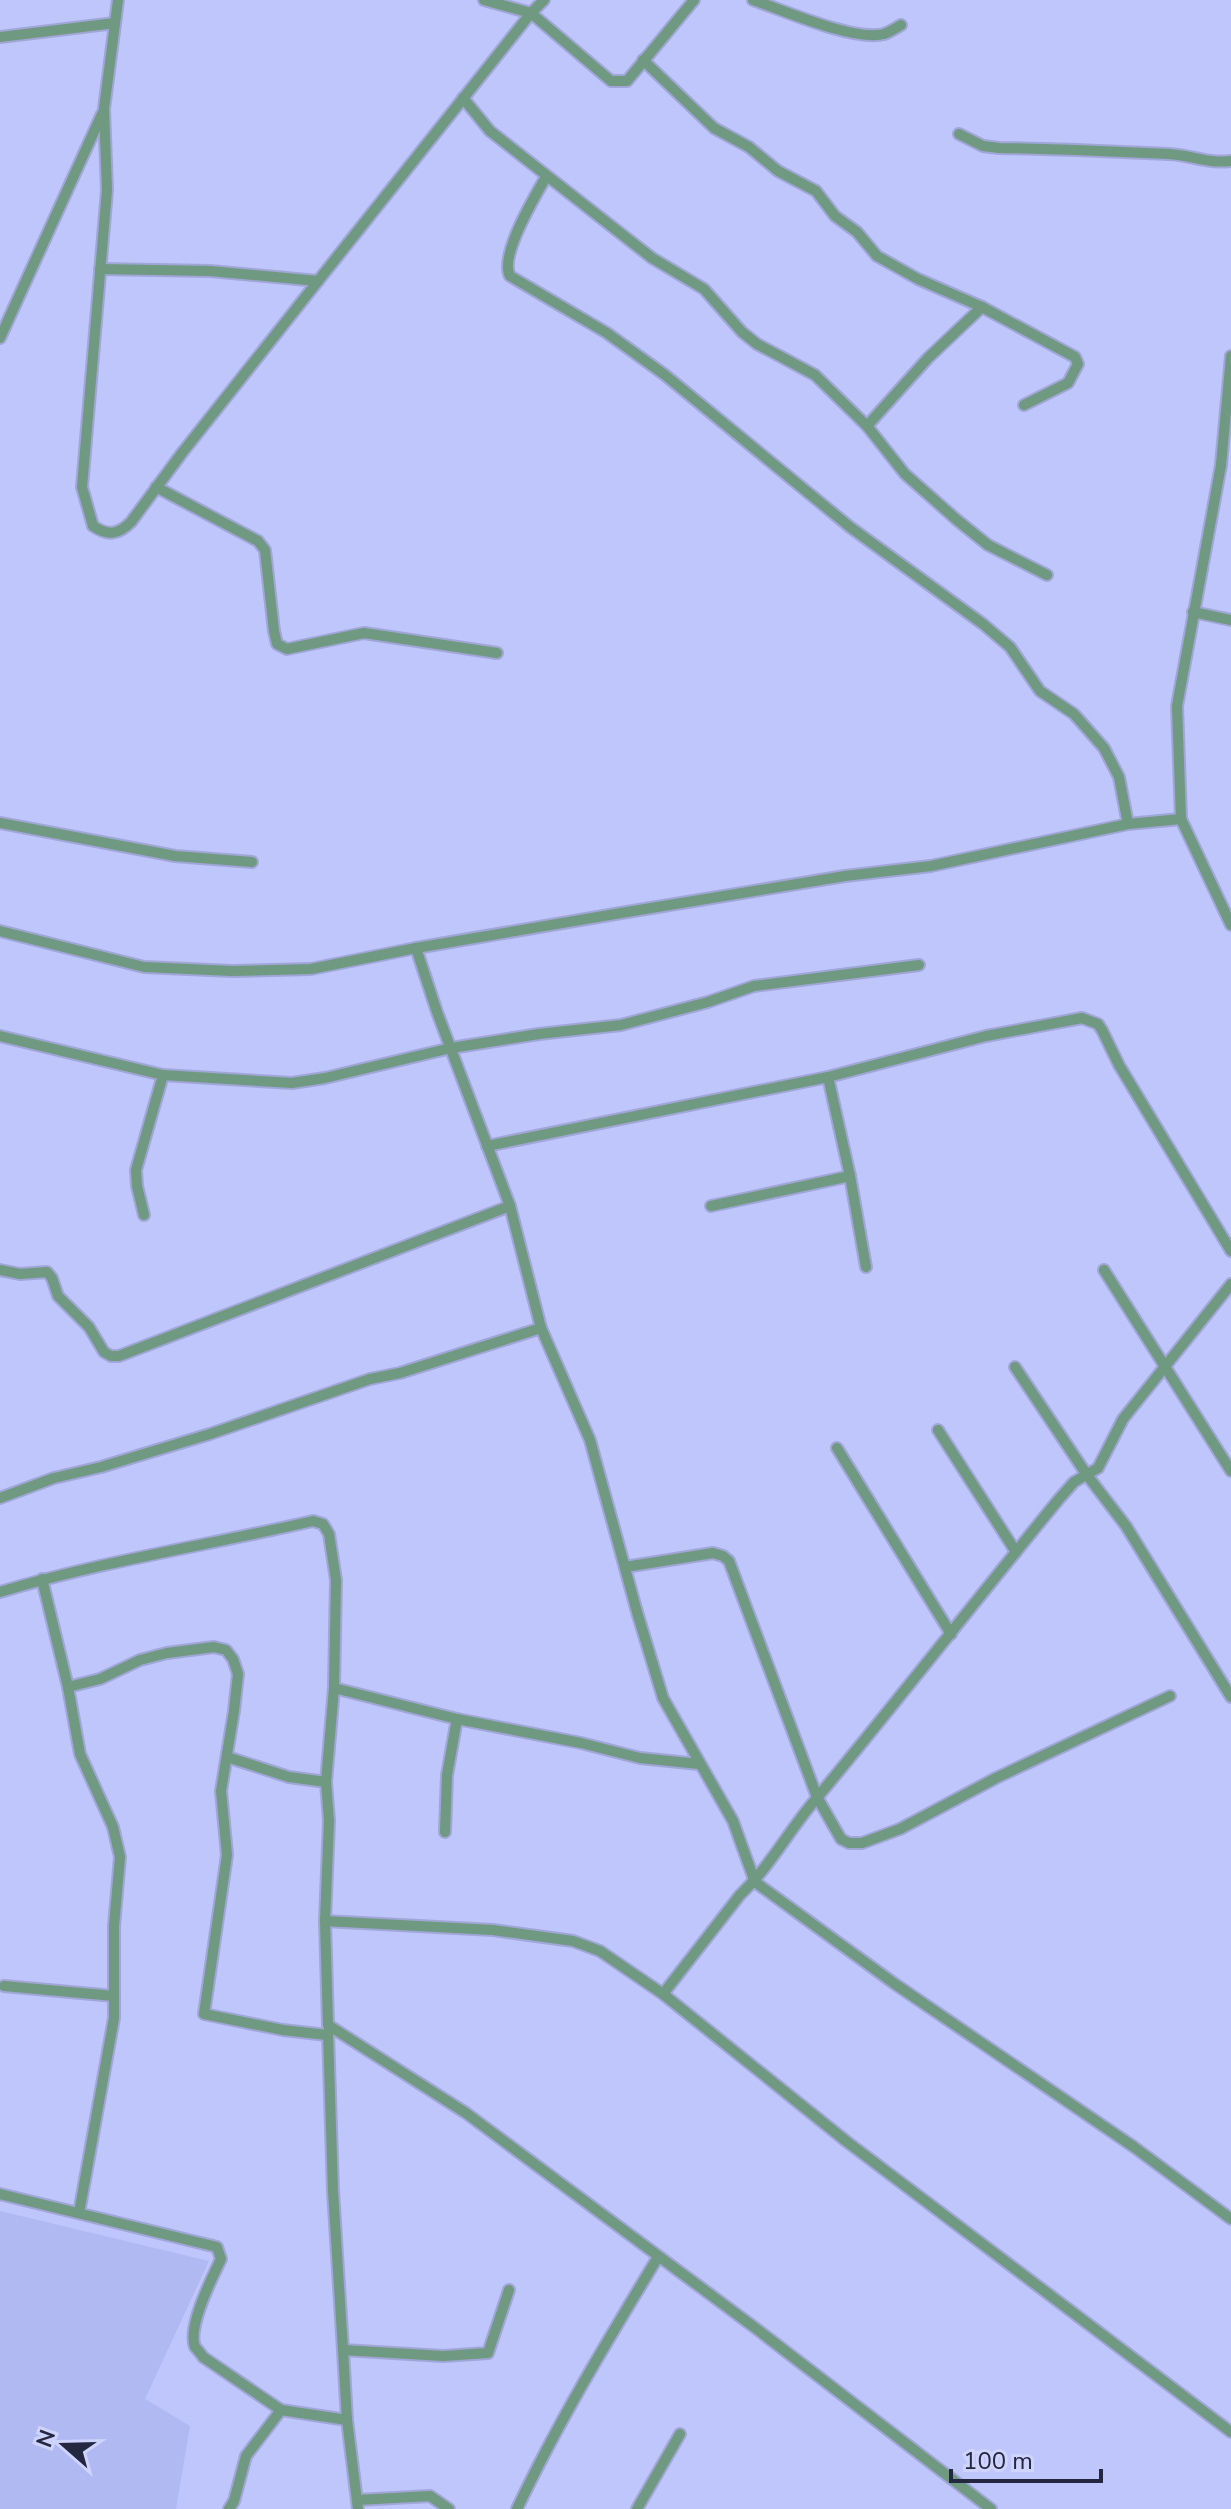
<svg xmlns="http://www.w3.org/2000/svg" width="1231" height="2509" viewBox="0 0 1231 2509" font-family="'Nunito Sans',sans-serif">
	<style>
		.built { fill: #b1b9f3 }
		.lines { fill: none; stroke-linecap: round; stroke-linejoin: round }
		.minor-casing { stroke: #a0a6d6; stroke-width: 14 }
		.minor { stroke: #6f9980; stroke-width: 10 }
	</style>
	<rect width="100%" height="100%" fill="#bfc6fc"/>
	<path class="built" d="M0,2211L209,2261L145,2399L190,2426L176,2509H0Z"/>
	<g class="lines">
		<defs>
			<g id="minor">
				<path d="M118,0L104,109L107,190L82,487L93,526C108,536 118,535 131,522L182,453L318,281"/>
				<path d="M484,0L531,13L611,81H627L694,0"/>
				<path d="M753,0C783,10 855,42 884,34C890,32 896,28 901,25"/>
				<path d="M0,37L115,23"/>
				<path d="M643,60L714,128L749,147L778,171L816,191L835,216L857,232L877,256L918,279L982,307L1075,357L1078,364L1068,383L1024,405"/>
				<path d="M463,98L490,131L652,258L704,289L742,332L757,344L815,375L867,426L905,474L957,520L988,545L1047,575"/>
				<path d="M959,134L983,146L999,148C1056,149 1112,151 1169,154C1191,155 1208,164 1231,161"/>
				<path d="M546,177C535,196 499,256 510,276L607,333L665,375L850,527L983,624L1010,647L1040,691L1074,714L1104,748L1119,777L1128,824"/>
				<path d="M100,269L210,271L318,281L531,13L544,0"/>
				<path d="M0,338L102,114"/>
				<path d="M1231,356L1221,465L1177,706L1181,819L1231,925"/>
				<path d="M867,426L928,358L982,307"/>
				<path d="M156,487L258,541L265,550L274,631L277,644L287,649L364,633L497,653"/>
				<path d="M1193,612L1231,620"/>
				<path d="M0,823L175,856L252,862"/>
				<path d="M0,931L144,967L232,971L311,969L416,948L621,913L845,876L931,866L1128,824L1181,819"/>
				<path d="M416,948L437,1012L510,1206L541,1328L590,1440L637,1612L663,1698L733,1821L755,1882L895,1984L1134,2147L1231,2219"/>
				<path d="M0,1036L163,1075L292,1083L325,1078L451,1048L539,1034L621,1025L708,1002L754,986L919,965"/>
				<path d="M828,1077L850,1176L866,1267"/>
				<path d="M487,1146L828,1077L986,1036L1082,1018L1098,1024L1102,1030L1119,1065L1231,1251"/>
				<path d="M711,1206L850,1176"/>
				<path d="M144,1215L137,1186L136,1170L163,1075"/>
				<path d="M0,1270L20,1274L47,1272L52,1278L58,1296L89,1327L104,1352L111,1356H119L510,1206"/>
				<path d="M1104,1270L1231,1471"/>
				<path d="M1015,1367L1087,1475L1126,1526L1231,1697"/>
				<path d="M938,1430L1016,1552"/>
				<path d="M837,1448L951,1634"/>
				<path d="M0,1498L54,1478L101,1467L210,1434L370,1379L400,1373L541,1328"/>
				<path d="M625,1567L713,1553L723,1556L729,1561L817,1797L841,1839L849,1843H862L900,1829L996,1778L1170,1696"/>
				<path d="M42,1579L68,1687L80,1754L113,1827L120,1857L114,1926V2018L79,2213"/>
				<path d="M0,1592C103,1561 209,1545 313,1521L323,1524L329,1534L336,1580L334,1688L326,1782L329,1821L325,1921L328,2025L466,2113L758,2330L991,2509"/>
				<path d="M68,1687L100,1679L140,1660L167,1653L214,1647L226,1650L233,1659L238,1674L234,1711L221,1791L227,1855L204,2014L283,2030L327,2035"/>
				<path d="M334,1688L457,1719L581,1743L640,1758L699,1764"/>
				<path d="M227,1757L289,1777L326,1782"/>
				<path d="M445,1832L447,1775L457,1719"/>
				<path d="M325,1921L493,1930L573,1941L600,1951L663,1994L846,2141L1231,2432"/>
				<path d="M4,1986L114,1996"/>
				<path d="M663,1994L740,1895C770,1867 789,1830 816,1799C898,1700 977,1599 1059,1499L1074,1482L1098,1468L1123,1419L1231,1284"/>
				<path d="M328,2032L333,2191L343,2350L347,2420L358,2509"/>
				<path d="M0,2194L217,2247L221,2259C212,2278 187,2327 195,2347C196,2348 203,2356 203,2357L281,2410L347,2420"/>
				<path d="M343,2350L443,2356L488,2353L509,2290"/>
				<path d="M358,2500L430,2496L449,2509"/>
				<path d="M229,2509L234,2501L246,2456L281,2410"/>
				<path d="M517,2509C558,2422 608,2340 658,2257"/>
				<path d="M637,2509L680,2434"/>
			</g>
		</defs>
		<use href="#minor" class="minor-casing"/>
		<use href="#minor" class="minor"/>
	</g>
	<g transform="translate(64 2445) rotate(290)" stroke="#cfd4fd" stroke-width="6" paint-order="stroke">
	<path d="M0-6L14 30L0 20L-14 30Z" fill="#242740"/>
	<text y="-12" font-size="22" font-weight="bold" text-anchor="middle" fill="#242740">N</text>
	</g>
	<path d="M951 2469v12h150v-12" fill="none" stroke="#242740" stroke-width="4"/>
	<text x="963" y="2469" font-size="24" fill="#242740" stroke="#cfd4fd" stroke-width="6" paint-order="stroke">100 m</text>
</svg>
